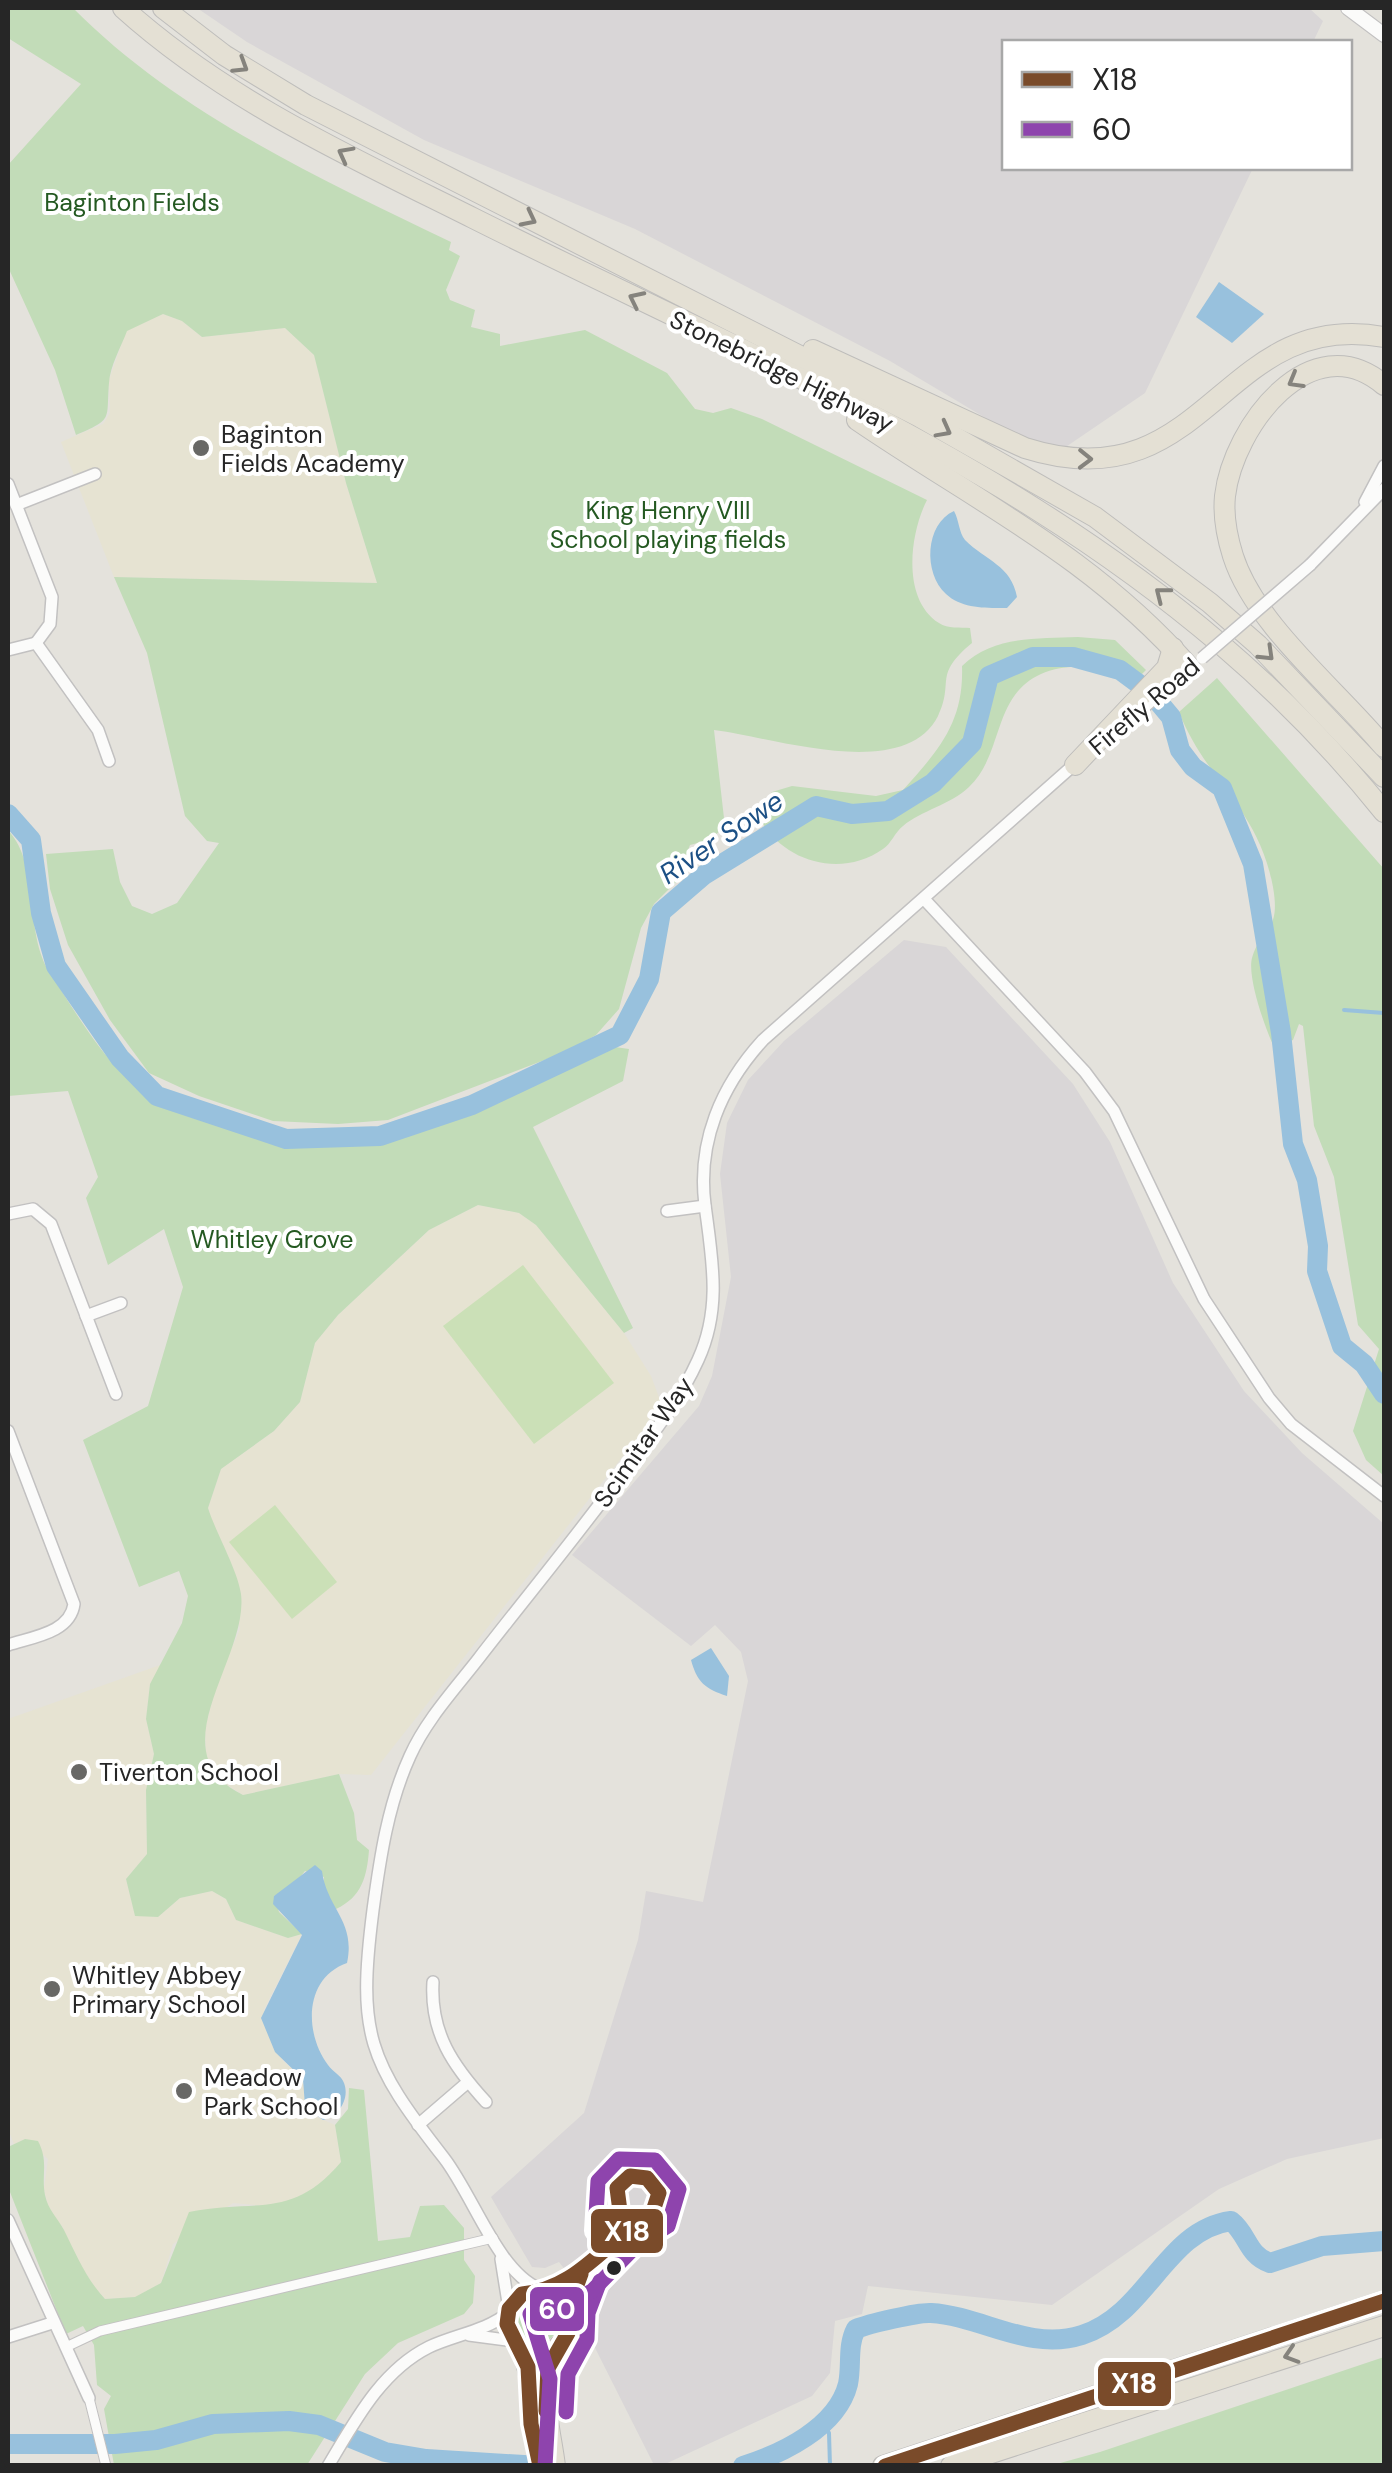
<svg xmlns="http://www.w3.org/2000/svg" width="1392" height="2473" viewBox="0 0 1392 2473" font-family="'DM Sans',sans-serif">
	<style>
		.industrial { fill: #d9d6d7 }
		.education { fill: #e6e3d2 }
		.green { fill: #c2dcb8 }
		.pitch { fill: #cbe0b7 }
		.water { fill: #98c1dd }
		.lines { fill: none; stroke-linecap: round; stroke-linejoin: round }
		.stream { stroke: #98c1dd; stroke-width: 4 }
		.river { stroke: #98c1dd; stroke-width: 20 }
		.pedestrian-casing { stroke: #c2c1c1; stroke-width: 11 }
		.minor-casing { stroke: #c2c1c1; stroke-width: 14 }
		.tertiary-casing { stroke: #c2c1c1; stroke-width: 16 }
		.trunk-casing { stroke: #bebdbb; stroke-width: 22 }
		.pedestrian { stroke: #fbfbfa; stroke-width: 9 }
		.minor { stroke: #fbfbfa; stroke-width: 11 }
		.tertiary { stroke: #fbfbfa; stroke-width: 14 }
		.trunk { stroke: #e4e0d4; stroke-width: 20 }
		.minor-bridge-casing { stroke: #c2c1c1; stroke-width: 14; stroke-linecap: butt }
		.minor-bridge { stroke: #fbfbfa; stroke-width: 11 }
		.bus-1-casing { stroke: #fff; stroke-width: 22 }
		.bus-2-casing { stroke: #fff; stroke-width: 22 }
		.bus-1 { stroke: #7a4b2a; stroke-width: 15 }
		.bus-2 { stroke: #8e44ad; stroke-width: 15 }
		.oneway { stroke: #85837d }
		.poi-dot { fill: #686866; stroke: #fff; stroke-width: 4 }
		.bus-dot { fill: #262626; stroke: #fff; stroke-width: 4 }
		.labels { text-anchor: middle; stroke-width: 8; stroke-linejoin: round; paint-order: stroke }
		.park-label { font-size: 25px; fill: #245921; stroke: #fff }
		.street-label { font-size: 25px; fill: #262626; stroke: #fff }
		.poi-label { font-size: 25px; fill: #262626; stroke: #fff; text-anchor: start }
		.water-label { font-size: 28px; font-style: italic; fill: #1c5085; stroke: #fff }
		.line-badge { stroke: #fff; stroke-width: 4 }
		.badge-label { font-size: 28px; text-anchor: middle; font-weight: bold; fill: #fff }
	</style>
	<rect width="100%" height="100%" fill="#e4e2dc"/>
	<g class="industrial">
		<path d="M197,8H1309L1323,21L1313,42H1004V168H1253L1145,393L1051,457L890,361L635,229L424,140L247,42Z"/>
		<path d="M904,940L946,947L1073,1084L1110,1142L1173,1283L1244,1391L1302,1453L1384,1524V2138L1287,2159L1219,2189L1052,2305L868,2286L862,2314L835,2321L830,2373L812,2396L663,2465H654L589,2336L595,2308L559,2262L545,2268L532,2267L491,2197L584,2113L638,1940L646,1891L703,1902L748,1681L741,1652L715,1625L691,1646L572,1555L699,1406L712,1376L731,1277L720,1174L727,1123L748,1080L784,1041Z"/>
	</g>
	<g class="education">
		<path d="M163,314L182,321L202,337L285,328L314,355L346,483L377,583L114,577L61,442L103,424L110,413L109,380L126,331Z"/>
		<path d="M478,1205L519,1213L536,1225L624,1333L651,1376L660,1400L642,1432L371,1775L339,1774L243,1795L216,1778L206,1758L205,1728L218,1680L240,1629L208,1508L221,1469L274,1431L300,1402L315,1343L338,1315L429,1230Z"/>
		<path d="M163,1664L150,1684L146,1719L154,1754L146,1790L147,1854L126,1879L135,1915L158,1917L180,1898L212,1891L226,1899L236,1920L288,1938L302,1934L264,2009L283,2061L303,2079L306,2106L312,2115L335,2125L341,2162L321,2185L280,2207L233,2203L173,2244L161,2283L136,2297L105,2299L84,2276L62,2226L49,2211L44,2189L48,2159L25,2139L14,2144L8,2129V1719Z"/>
	</g>
	<g class="green">
		<path d="M8,8H73C178,114 319,178 451,242L449,250L460,256L446,290L450,300L475,310L471,327L500,334V346L585,330L667,373L695,409L713,413L731,408L762,419L927,500C910,533 901,599 939,623C948,629 960,627 970,628L972,643C932,676 955,681 938,716C904,783 772,737 714,730L725,827L709,840L690,845L676,882L654,904L641,928L619,1009L596,1035L568,1051L388,1120L338,1124L273,1121L199,1096L149,1073L110,1020L68,945L50,889L46,854L113,849L120,882L132,906L152,914L177,903L219,843L207,841L185,816L147,653L114,577L377,583L346,483L314,355L285,328L202,337L182,321L163,314L127,331C121,347 110,366 109,383C106,420 114,419 76,435L55,370L8,267V165L81,84L8,38Z"/>
		<path d="M1078,637L1115,640L1146,670L1139,677C1109,669 1070,660 1041,674C992,696 1004,754 969,787C950,805 922,810 903,826C895,832 891,844 883,849C838,881 775,859 756,810L772,792L792,786L876,796L903,790C939,750 964,722 962,666C994,635 1037,639 1078,637Z"/>
		<path d="M1217,678L1384,869V1476L1366,1460L1353,1431L1379,1349L1358,1325L1334,1177L1314,1126L1303,1026L1299,1024L1293,1040L1274,1047C1265,1028 1247,977 1252,958C1262,925 1281,933 1273,887C1258,807 1206,781 1179,712Z"/>
		<path d="M8,830C42,868 23,931 50,973C71,1005 94,1045 121,1072C148,1100 184,1113 220,1125C377,1173 471,1113 608,1046L629,1049L623,1081L533,1127L633,1328L624,1333L536,1225L519,1213L478,1205L429,1230L338,1315L315,1343L300,1402L274,1431L221,1469L208,1508C216,1533 238,1571 241,1594C249,1659 155,1752 243,1795L339,1774L354,1813L357,1840L369,1850C367,1876 362,1897 336,1909L324,1893V1877L305,1871L292,1887L274,1896L279,1912L302,1934L288,1938L236,1920L226,1899L212,1891L180,1898L158,1917L135,1916L126,1879L147,1854L146,1790L154,1754L146,1719L150,1684L182,1623L188,1596L179,1571L139,1587L83,1440L148,1406L183,1287L164,1229L108,1265L86,1198L98,1177L68,1091L8,1096Z"/>
		<path d="M349,2088L364,2090L378,2241L410,2237L420,2206L444,2205L464,2228V2260L475,2276L473,2303L464,2314L398,2343L365,2374L307,2465H114L104,2409L111,2396L97,2385L94,2345L83,2326L66,2334L8,2187V2147L25,2139L38,2141C49,2162 41,2174 45,2195C48,2210 57,2217 64,2230C77,2256 85,2277 105,2299L135,2297L161,2283L189,2212C256,2198 291,2221 341,2162L335,2125L348,2109Z"/>
		<circle cx="536" cy="2322" r="22"/>
		<path d="M1384,2357V2465H1053L1100,2452Z"/>
	</g>
	<g class="pitch">
		<path d="M523,1265L614,1383L534,1444L443,1326Z"/>
		<path d="M275,1505L337,1582L292,1619L229,1542Z"/>
	</g>
	<g class="water">
		<path d="M1219,282L1264,314L1232,343L1196,317Z"/>
		<path d="M954,511C959,520 959,533 965,540C986,561 1011,565 1017,597L1007,608C986,608 962,609 946,594C923,573 925,524 954,511Z"/>
		<path d="M711,1648L729,1676L727,1696C705,1689 697,1682 691,1660Z"/>
		<path d="M315,1865L322,1871C327,1909 356,1921 347,1963C304,1978 304,2033 328,2065C333,2072 341,2075 344,2083C350,2099 339,2116 323,2120L305,2106L303,2079L275,2052L261,2018L302,1935L273,1904L274,1896Z"/>
	</g>
	<g class="lines">
		<g class="stream">
			<path d="M1344,1010L1384,1013"/>
			<path d="M822,2423L829,2433L830,2466"/>
		</g>
		<g class="river">
			<path d="M8,814L31,840L41,913L56,966L120,1058L157,1096L286,1139L380,1136L472,1105L620,1035L649,979L661,912L704,875L816,806L852,814L888,811L933,783L972,743L989,676L1033,657H1073L1120,670L1151,693L1171,717L1180,750L1193,767L1222,788L1253,864L1281,1033L1293,1144L1307,1180L1318,1246L1317,1271L1342,1346L1364,1364L1384,1394"/>
			<path d="M8,2444H115L156,2440L213,2424L289,2421L319,2425L385,2452L426,2459L540,2466"/>
			<path d="M743,2466C781,2454 837,2428 848,2384C852,2365 847,2346 856,2329C868,2324 918,2312 931,2313C982,2316 1029,2352 1082,2335C1148,2314 1165,2230 1231,2221C1248,2234 1247,2255 1270,2263L1322,2246L1384,2241"/>
		</g>
		<defs>
			<g id="pedestrian">
				<path d="M66,2347L100,2331L493,2238"/>
				<path d="M89,2398L106,2466"/>
			</g>
			<g id="minor">
				<path d="M8,484L52,597L50,624L36,643"/>
				<path d="M1365,502L1384,466"/>
				<path d="M16,505L95,474"/>
				<path d="M1310,565L1384,489"/>
				<path d="M36,643L98,730L109,761"/>
				<path d="M8,650L36,643"/>
				<path d="M1129,720L1191,667"/>
				<path d="M925,900L1085,1072L1114,1111L1204,1299L1269,1398L1291,1424L1384,1496"/>
				<path d="M667,1211L705,1206"/>
				<path d="M8,1214L33,1209L51,1224L116,1394"/>
				<path d="M86,1316L121,1303"/>
				<path d="M8,1431L74,1604C70,1633 32,1637 8,1645"/>
				<path d="M433,1982C430,2033 453,2066 486,2102"/>
				<path d="M418,2125L468,2082"/>
				<path d="M8,2220L89,2398"/>
				<path d="M501,2259L509,2309"/>
				<path d="M540,2289C498,2272 474,2197 444,2158C368,2061 357,2034 373,1910C380,1858 388,1804 410,1756C426,1720 455,1689 479,1658C527,1596 577,1536 623,1473C651,1436 679,1402 698,1360C722,1308 712,1259 705,1205C697,1142 721,1086 763,1040L1076,763"/>
				<path d="M549,2291L581,2274L624,2230L654,2212L659,2193L647,2178L630,2176L617,2188L620,2211L614,2238"/>
				<path d="M568,2309L549,2291L525,2292L509,2309L510,2334L532,2352L559,2346C574,2328 569,2300 581,2274"/>
				<path d="M469,2335L514,2341"/>
				<path d="M8,2337L52,2323"/>
				<path d="M328,2466C355,2421 381,2371 429,2347C454,2335 486,2331 508,2313"/>
			</g>
			<path id="tertiary" d="M1348,8L1384,35"/>
			<g id="trunk">
				<path d="M123,8C225,100 351,157 473,218C806,385 1143,512 1384,812"/>
				<path d="M163,8L224,55L306,105L918,416L1095,517L1210,603L1258,645L1384,777"/>
				<path d="M813,350L1025,448C1208,506 1220,307 1384,337"/>
				<path d="M1384,385C1311,323 1233,427 1225,496C1223,516 1227,537 1233,556C1255,625 1338,691 1384,747"/>
				<path d="M857,420C977,502 1092,556 1190,668"/>
				<path d="M1075,765L1167,668L1173,648"/>
				<path d="M520,2347C537,2382 531,2427 540,2466"/>
				<path d="M555,2466C550,2424 535,2385 559,2346"/>
				<path d="M883,2466L1384,2301"/>
				<path d="M951,2466L1384,2326"/>
			</g>
		</defs>
		<use href="#pedestrian" class="pedestrian-casing"/>
		<use href="#minor" class="minor-casing"/>
		<use href="#tertiary" class="tertiary-casing"/>
		<use href="#trunk" class="trunk-casing"/>
		<use href="#pedestrian" class="pedestrian"/>
		<use href="#minor" class="minor"/>
		<use href="#tertiary" class="tertiary"/>
		<use href="#trunk" class="trunk"/>
		<defs>
			<path id="minor-bridge" d="M1202,658L1310,565"/>
		</defs>
		<use href="#minor-bridge" class="minor-bridge-casing"/>
		<use href="#minor-bridge" class="minor-bridge"/>
		<defs>
			<g id="bus-1">
				<path d="M546,2411L548,2368L568,2333V2309L581,2274"/>
				<path d="M540,2466L531,2424L528,2367L507,2324L509,2309L522,2294C580,2288 604,2241 652,2214L659,2193L647,2178L630,2176L617,2188L620,2211L614,2238"/>
				<path d="M885,2466L1384,2301"/>
			</g>
			<g id="bus-2">
				<path d="M566,2412L568,2374L587,2339L588,2313L600,2281"/>
				<path d="M545,2466L550,2379L530,2314L557,2309L592,2291L636,2246L668,2226L679,2189L655,2160L619,2159L598,2181L595,2231"/>
			</g>
		</defs>
		<use href="#bus-1" class="bus-1-casing"/>
		<use href="#bus-2" class="bus-2-casing"/>
		<use href="#bus-1" class="bus-1"/>
		<use href="#bus-2" class="bus-2"/>
	</g>
	<defs><path id="oneway-chevron" d="M-2-3.5L2.5 0L-2 3.5" fill="none" stroke-width="1.6" stroke-linecap="round" stroke-linejoin="round" transform="scale(2.5)"/></defs>
	<g class="oneway">
		<use href="#oneway-chevron" transform="translate(241 66) rotate(32)"/>
		<use href="#oneway-chevron" transform="translate(345 154) rotate(-152)"/>
		<use href="#oneway-chevron" transform="translate(529 219) rotate(27)"/>
		<use href="#oneway-chevron" transform="translate(636 299) rotate(-154)"/>
		<use href="#oneway-chevron" transform="translate(1295 381) rotate(150)"/>
		<use href="#oneway-chevron" transform="translate(944 430) rotate(28)"/>
		<use href="#oneway-chevron" transform="translate(1085 459) rotate(1)"/>
		<use href="#oneway-chevron" transform="translate(1162 594) rotate(-142)"/>
		<use href="#oneway-chevron" transform="translate(1267 654) rotate(44)"/>
		<use href="#oneway-chevron" transform="translate(1291 2355) rotate(162)"/>
	</g>
	<g class="poi-dot">
		<circle cx="201" cy="448" r="10"/>
		<circle cx="79" cy="1772" r="10"/>
		<circle cx="52" cy="1989" r="10"/>
		<circle cx="184" cy="2091" r="10"/>
	</g>
	<circle class="bus-dot" cx="614" cy="2268" r="9"/>
	<g class="labels">
		<g class="park-label">
			<text x="132" y="211">Baginton Fields</text>
			<text x="668" y="519">King Henry VIII<tspan x="668" dy="29">School playing fields</tspan></text>
			<text x="272" y="1248">Whitley Grove</text>
		</g>
		<g class="street-label">
			<text transform="translate(782 371) rotate(26)" y="9">Stonebridge Highway</text>
			<text transform="translate(1144 706) rotate(-40)" y="9">Firefly Road</text>
			<text transform="translate(643 1442) rotate(-55)" y="9">Scimitar Way</text>
		</g>
		<g class="poi-label">
			<text x="221" y="443">Baginton<tspan x="221" dy="29">Fields Academy</tspan></text>
			<text x="99" y="1781">Tiverton School</text>
			<text x="72" y="1984">Whitley Abbey<tspan x="72" dy="29">Primary School</tspan></text>
			<text x="204" y="2086">Meadow<tspan x="204" dy="29">Park School</tspan></text>
		</g>
		<g class="water-label">
			<text transform="translate(721 837) rotate(-34)" y="10">River Sowe</text>
		</g>
	</g>
	<g class="line-badge">
		<rect x="589" y="2207" width="76" height="48" rx="10" fill="#7a4b2a"/>
		<rect x="528" y="2285" width="58" height="48" rx="10" fill="#8e44ad"/>
		<rect x="1096" y="2360" width="77" height="48" rx="10" fill="#7a4b2a"/>
	</g>
	<g class="badge-label">
		<text x="627" y="2241">X18</text>
		<text x="557" y="2319">60</text>
		<text x="1134" y="2393">X18</text>
	</g>
	<rect width="1392" height="2473" fill="none" stroke="#262626" stroke-width="20"/>
	<rect x="1002" y="40" width="350" height="130" fill="#ffffff" stroke="#a8a8a8" stroke-width="2.5"/>
	<rect x="1022" y="72" width="50" height="15" fill="#7a4b2a" stroke="#a8a8a8" stroke-width="2.5"/>
	<text x="1092" y="90" font-size="30" fill="#262626">X18</text>
	<rect x="1022" y="122" width="50" height="15" fill="#8e44ad" stroke="#a8a8a8" stroke-width="2.5"/>
	<text x="1092" y="140" font-size="30" fill="#262626">60</text>
</svg>
